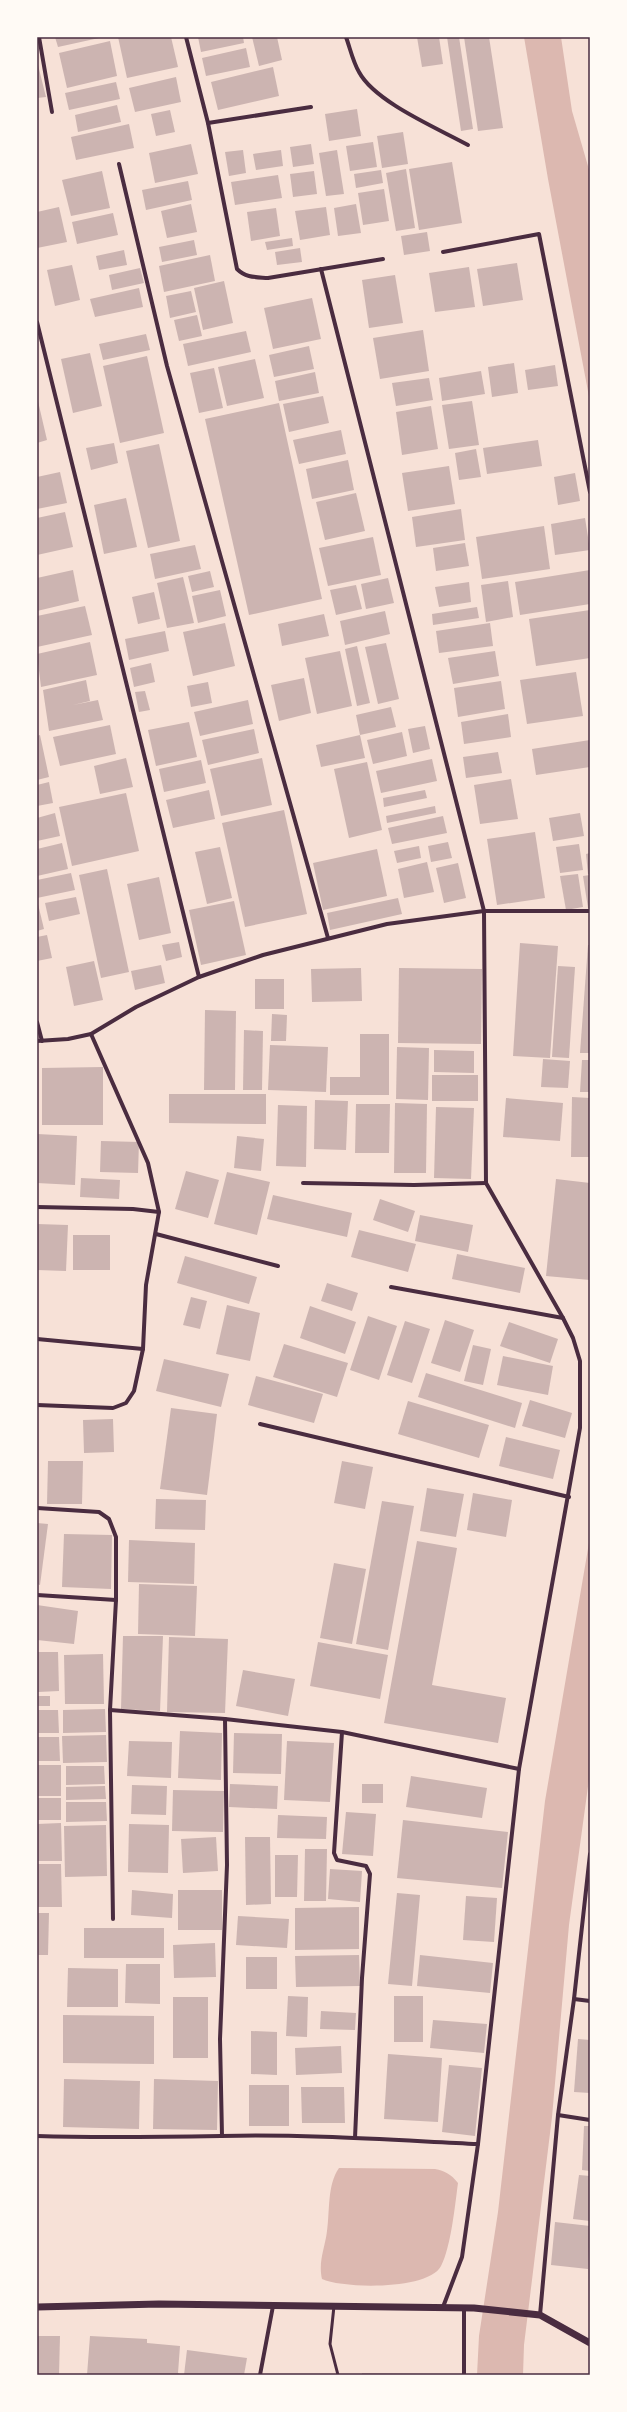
<svg xmlns="http://www.w3.org/2000/svg" width="627" height="2412" viewBox="0 0 627 2412" font-family="'Nunito Sans',sans-serif">
	<style>
		.water { fill: #dcb8b0 }
		.building { fill: #ccb4b1 }
		.lines { fill: none; stroke-linecap: round; stroke-linejoin: round }
		.service { stroke: #4a2c40; stroke-width: 3 }
		.minor { stroke: #4a2c40; stroke-width: 4 }
		.tertiary { stroke: #4a2c40; stroke-width: 7 }
		.neatline { fill: none; stroke: #4a2c40; stroke-width: 1.5 }
	</style>
	<rect width="100%" height="100%" fill="#f7e1d7"/>
	<g class="water">
		<path d="M524,37H561L572,111L590,173V402L548,179Z"/>
		<path d="M590,1537V1772L569,1925L552,2117L524,2345L523,2375H477L479,2336L498,2212L545,1801Z"/>
		<path d="M339,2168L435,2169C445,2171 451,2174 458,2183C455,2205 451,2247 441,2266C429,2290 344,2289 322,2279C318,2261 325,2248 327,2231C330,2211 327,2185 339,2168Z"/>
	</g>
	<g class="building">
		<path d="M55,37H99V38L58,47Z"/>
		<path d="M118,37H171L178,67L127,78Z"/>
		<path d="M198,37H243L244,43L201,52Z"/>
		<path d="M252,37H277L282,60L259,66Z"/>
		<path d="M417,37H439L443,64L422,67Z"/>
		<path d="M447,37H459L473,129L461,131Z"/>
		<path d="M464,37H489L503,128L478,131Z"/>
		<path d="M110,41L117,76L67,88L59,53Z"/>
		<path d="M246,48L250,67L206,76L202,58Z"/>
		<path d="M37,61L46,97L37,98Z"/>
		<path d="M273,67L279,96L218,110L211,82Z"/>
		<path d="M176,77L181,102L135,112L129,88Z"/>
		<path d="M116,82L120,99L69,110L65,93Z"/>
		<path d="M117,105L121,122L78,132L75,115Z"/>
		<path d="M357,109L361,136L329,141L325,114Z"/>
		<path d="M170,110L175,132L156,136L151,114Z"/>
		<path d="M129,124L134,148L76,160L71,137Z"/>
		<path d="M403,132L408,164L382,168L377,136Z"/>
		<path d="M373,142L377,167L350,171L346,146Z"/>
		<path d="M191,144L198,174L155,183L149,153Z"/>
		<path d="M311,144L314,164L293,167L290,147Z"/>
		<path d="M243,150L246,173L229,176L225,152Z"/>
		<path d="M281,150L283,166L256,170L253,154Z"/>
		<path d="M337,150L344,194L326,196L319,153Z"/>
		<path d="M452,162L462,223L419,230L409,169Z"/>
		<path d="M406,169L415,228L396,231L386,173Z"/>
		<path d="M381,170L383,183L356,188L354,174Z"/>
		<path d="M102,171L110,208L71,216L62,180Z"/>
		<path d="M314,171L317,194L293,197L290,174Z"/>
		<path d="M278,175L282,198L235,205L231,182Z"/>
		<path d="M188,181L192,200L146,210L142,190Z"/>
		<path d="M384,189L389,221L363,225L358,193Z"/>
		<path d="M191,204L197,232L167,238L161,211Z"/>
		<path d="M356,204L361,233L338,236L334,208Z"/>
		<path d="M59,207L67,242L37,248V212Z"/>
		<path d="M326,207L330,235L300,240L295,211Z"/>
		<path d="M276,208L280,236L251,241L247,212Z"/>
		<path d="M113,213L118,235L77,244L72,222Z"/>
		<path d="M427,232L430,251L404,255L401,236Z"/>
		<path d="M292,238L293,246L267,250L265,242Z"/>
		<path d="M194,240L197,255L162,262L159,247Z"/>
		<path d="M300,248L302,262L277,265L275,252Z"/>
		<path d="M124,250L127,265L99,270L96,256Z"/>
		<path d="M210,255L215,281L164,292L159,266Z"/>
		<path d="M517,263L523,300L483,306L477,269Z"/>
		<path d="M72,265L80,300L55,306L47,270Z"/>
		<path d="M469,267L475,307L435,312L429,273Z"/>
		<path d="M140,268L144,283L112,290L109,275Z"/>
		<path d="M395,275L403,323L369,328L362,280Z"/>
		<path d="M224,281L233,323L203,330L194,288Z"/>
		<path d="M139,288L143,307L95,317L90,299Z"/>
		<path d="M191,291L196,312L170,318L166,296Z"/>
		<path d="M312,298L321,339L273,349L264,308Z"/>
		<path d="M197,315L202,336L179,341L174,320Z"/>
		<path d="M423,330L429,371L380,379L373,338Z"/>
		<path d="M246,331L251,352L188,366L183,344Z"/>
		<path d="M146,334L150,350L103,360L99,344Z"/>
		<path d="M309,346L314,369L274,377L269,355Z"/>
		<path d="M90,353L102,406L73,413L61,359Z"/>
		<path d="M147,356L164,433L120,443L103,366Z"/>
		<path d="M255,359L264,398L227,406L218,367Z"/>
		<path d="M514,363L518,393L492,397L488,367Z"/>
		<path d="M555,365L558,386L528,390L525,370Z"/>
		<path d="M214,368L223,408L199,413L190,373Z"/>
		<path d="M481,371L485,394L442,401L439,378Z"/>
		<path d="M315,372L319,393L279,401L275,381Z"/>
		<path d="M429,378L433,400L396,406L392,383Z"/>
		<path d="M323,396L329,423L289,432L283,404Z"/>
		<path d="M37,397L47,440L37,443Z"/>
		<path d="M472,401L479,445L449,449L442,405Z"/>
		<path d="M279,403L322,599L249,615L205,419Z"/>
		<path d="M431,406L438,449L402,455L396,412Z"/>
		<path d="M341,430L346,454L299,464L293,440Z"/>
		<path d="M538,440L542,466L487,474L483,448Z"/>
		<path d="M114,443L118,463L91,470L86,448Z"/>
		<path d="M159,444L180,541L148,548L126,451Z"/>
		<path d="M476,449L481,477L459,480L455,453Z"/>
		<path d="M348,460L354,490L312,499L306,469Z"/>
		<path d="M449,466L455,504L408,511L402,473Z"/>
		<path d="M60,472L67,503L37,509V477Z"/>
		<path d="M575,473L580,501L558,505L554,477Z"/>
		<path d="M356,493L365,531L325,540L316,502Z"/>
		<path d="M126,498L137,547L104,554L94,505Z"/>
		<path d="M461,509L465,540L416,547L412,517Z"/>
		<path d="M65,512L73,547L37,555V518Z"/>
		<path d="M585,518L590,550L555,555L551,524Z"/>
		<path d="M544,526L550,569L482,579L476,537Z"/>
		<path d="M373,537L381,575L328,586L319,548Z"/>
		<path d="M465,543L469,566L436,571L433,548Z"/>
		<path d="M195,545L201,569L155,579L150,554Z"/>
		<path d="M73,570L79,601L37,611V578Z"/>
		<path d="M590,570V604L520,615L515,582Z"/>
		<path d="M210,571L214,587L192,592L188,576Z"/>
		<path d="M183,577L194,623L167,628L157,583Z"/>
		<path d="M388,578L394,603L366,609L361,584Z"/>
		<path d="M508,581L513,617L486,622L481,585Z"/>
		<path d="M469,582L471,602L439,607L435,587Z"/>
		<path d="M356,585L362,609L336,615L330,590Z"/>
		<path d="M220,590L226,616L198,623L192,596Z"/>
		<path d="M154,592L160,619L138,624L132,597Z"/>
		<path d="M85,606L92,635L37,647V616Z"/>
		<path d="M477,607L479,618L433,625L432,614Z"/>
		<path d="M590,610V658L536,666L529,619Z"/>
		<path d="M385,611L390,634L345,645L340,621Z"/>
		<path d="M324,614L329,636L282,646L278,624Z"/>
		<path d="M225,623L235,666L193,676L183,632Z"/>
		<path d="M490,623L493,646L439,653L436,631Z"/>
		<path d="M165,631L169,651L129,660L125,639Z"/>
		<path d="M90,642L97,675L41,687L37,654Z"/>
		<path d="M386,643L399,699L378,704L365,647Z"/>
		<path d="M357,646L370,703L357,706L345,649Z"/>
		<path d="M340,651L352,706L317,714L305,658Z"/>
		<path d="M495,651L499,676L453,684L448,658Z"/>
		<path d="M151,663L155,682L134,687L130,668Z"/>
		<path d="M576,672L583,716L527,724L520,680Z"/>
		<path d="M304,678L311,713L279,721L271,685Z"/>
		<path d="M86,680L90,701L73,705L98,700L103,720L49,731L43,690Z"/>
		<path d="M501,681L505,709L458,717L454,688Z"/>
		<path d="M208,682L212,703L191,707L187,686Z"/>
		<path d="M145,691L150,710L139,712L135,692Z"/>
		<path d="M248,700L253,724L200,736L194,712Z"/>
		<path d="M391,707L396,727L360,735L365,758L321,767L316,745L360,735L356,715Z"/>
		<path d="M508,714L511,737L464,744L461,722Z"/>
		<path d="M189,722L197,757L156,766L148,730Z"/>
		<path d="M110,725L116,754L60,766L53,737Z"/>
		<path d="M425,726L430,749L413,753L408,729Z"/>
		<path d="M254,729L259,753L208,765L202,740Z"/>
		<path d="M402,732L407,756L373,764L367,740Z"/>
		<path d="M40,735L49,777L37,780V736Z"/>
		<path d="M590,740V767L536,775L532,749Z"/>
		<path d="M498,752L502,773L466,778L463,757Z"/>
		<path d="M126,758L133,787L100,794L94,766Z"/>
		<path d="M262,758L272,805L221,816L210,769Z"/>
		<path d="M432,759L437,781L381,793L376,771Z"/>
		<path d="M201,760L206,783L164,792L159,769Z"/>
		<path d="M367,762L382,830L349,838L334,769Z"/>
		<path d="M511,779L518,819L480,824L474,785Z"/>
		<path d="M49,782L53,803L37,806V785Z"/>
		<path d="M209,790L215,819L173,828L166,800Z"/>
		<path d="M425,790L427,798L384,807L383,798Z"/>
		<path d="M126,793L139,851L72,866L59,807Z"/>
		<path d="M435,806L436,813L387,823L386,816Z"/>
		<path d="M284,810L307,914L245,927L222,823Z"/>
		<path d="M55,813L60,836L37,841V818Z"/>
		<path d="M580,813L584,836L553,841L549,818Z"/>
		<path d="M443,816L447,833L392,844L388,828Z"/>
		<path d="M535,832L545,898L497,905L487,839Z"/>
		<path d="M448,842L452,858L431,862L428,846Z"/>
		<path d="M62,843L68,869L37,876V849Z"/>
		<path d="M579,844L583,870L560,873L556,847Z"/>
		<path d="M419,846L421,858L397,863L394,851Z"/>
		<path d="M220,847L232,898L207,904L195,852Z"/>
		<path d="M377,849L387,896L323,910L313,863Z"/>
		<path d="M590,853V874H588L586,854Z"/>
		<path d="M427,862L434,892L404,898L398,869Z"/>
		<path d="M458,863L466,898L444,903L436,868Z"/>
		<path d="M107,869L129,972L101,978L79,875Z"/>
		<path d="M71,873L75,890L37,898V880Z"/>
		<path d="M578,874L583,907L566,910L560,876Z"/>
		<path d="M590,875V908H588L583,876Z"/>
		<path d="M159,877L171,933L139,940L127,884Z"/>
		<path d="M76,897L80,914L49,921L45,903Z"/>
		<path d="M398,898L402,914L330,930L327,913Z"/>
		<path d="M37,900L44,929L37,931Z"/>
		<path d="M234,901L246,955L201,965L189,910Z"/>
		<path d="M47,935L52,958L37,961V937Z"/>
		<path d="M179,942L182,957L166,961L162,945Z"/>
		<path d="M520,943L558,946L550,1058L513,1056Z"/>
		<path d="M588,945H590V1053H580Z"/>
		<path d="M94,961L103,1000L74,1006L66,967Z"/>
		<path d="M161,965L165,983L135,990L131,971Z"/>
		<path d="M558,966L575,967L569,1058L552,1057Z"/>
		<path d="M361,968L362,1001L312,1002L311,969Z"/>
		<path d="M399,968L482,969L481,1044L398,1043Z"/>
		<rect x="255" y="979" width="29" height="30"/>
		<path d="M205,1010L236,1011L235,1090H204Z"/>
		<path d="M272,1014L287,1015L286,1041H271Z"/>
		<path d="M244,1030L263,1031L262,1090H243Z"/>
		<path d="M360,1034H389V1095H330V1077H360Z"/>
		<path d="M270,1045L328,1047L326,1092L268,1090Z"/>
		<path d="M397,1047L429,1048L428,1100L396,1099Z"/>
		<path d="M434,1050L474,1051V1073L434,1072Z"/>
		<path d="M543,1059L570,1061L568,1088L541,1087Z"/>
		<path d="M582,1060H590V1092H580Z"/>
		<path d="M103,1067V1125H42V1068Z"/>
		<rect x="432" y="1075" width="46" height="26"/>
		<path d="M169,1094H266V1124L169,1123Z"/>
		<path d="M572,1097L590,1098V1157H571Z"/>
		<path d="M506,1098L563,1103L560,1141L503,1137Z"/>
		<path d="M315,1100L348,1101L346,1150L314,1149Z"/>
		<path d="M395,1103L427,1104L426,1173H394Z"/>
		<path d="M356,1104H390L389,1153H355Z"/>
		<path d="M278,1105L307,1106L306,1167L276,1166Z"/>
		<path d="M436,1107L474,1108L471,1179L434,1178Z"/>
		<path d="M37,1134L77,1136L75,1185L37,1183Z"/>
		<path d="M237,1136L264,1139L261,1171L234,1168Z"/>
		<path d="M101,1141L139,1142L138,1173L100,1172Z"/>
		<path d="M186,1171L219,1180L208,1218L175,1209Z"/>
		<path d="M227,1172L270,1182L257,1235L214,1224Z"/>
		<path d="M81,1178L120,1180L119,1199L80,1197Z"/>
		<path d="M556,1179L590,1183V1280L546,1276Z"/>
		<path d="M273,1195L352,1213L347,1237L267,1219Z"/>
		<path d="M380,1199L415,1211L408,1232L373,1220Z"/>
		<path d="M420,1215L473,1225L468,1252L415,1241Z"/>
		<path d="M37,1224L68,1225L66,1271L37,1270Z"/>
		<path d="M359,1230L416,1244L408,1272L351,1257Z"/>
		<rect x="73" y="1235" width="37" height="35"/>
		<path d="M457,1254L525,1268L520,1293L452,1279Z"/>
		<path d="M185,1256L257,1277L249,1304L177,1283Z"/>
		<path d="M327,1283L358,1293L352,1311L321,1301Z"/>
		<path d="M191,1297L207,1301L200,1329L183,1325Z"/>
		<path d="M227,1305L260,1313L250,1361L216,1354Z"/>
		<path d="M310,1306L356,1322L345,1354L300,1338Z"/>
		<path d="M368,1316L397,1326L379,1380L350,1370Z"/>
		<path d="M445,1320L474,1330L460,1372L431,1363Z"/>
		<path d="M405,1321L430,1329L412,1383L387,1375Z"/>
		<path d="M509,1322L558,1339L550,1363L500,1346Z"/>
		<path d="M284,1344L348,1363L337,1397L273,1377Z"/>
		<path d="M473,1345L491,1349L483,1385L464,1381Z"/>
		<path d="M503,1356L553,1366L548,1395L497,1385Z"/>
		<path d="M164,1359L229,1374L221,1407L156,1391Z"/>
		<path d="M426,1373L522,1403L515,1428L418,1397Z"/>
		<path d="M256,1376L323,1394L314,1423L248,1405Z"/>
		<path d="M530,1400L572,1413L565,1438L522,1426Z"/>
		<path d="M408,1401L489,1425L479,1458L398,1434Z"/>
		<path d="M171,1408L217,1414L207,1495L160,1489Z"/>
		<path d="M113,1419L114,1452L84,1453L83,1420Z"/>
		<path d="M506,1437L560,1450L553,1479L499,1466Z"/>
		<path d="M48,1461H83L82,1504H47Z"/>
		<path d="M342,1461L373,1467L365,1509L334,1503Z"/>
		<path d="M427,1488L464,1494L456,1537L420,1531Z"/>
		<path d="M473,1493L512,1500L506,1537L467,1530Z"/>
		<path d="M156,1499L206,1500L205,1530L155,1529Z"/>
		<path d="M382,1501L414,1506L388,1650L356,1644Z"/>
		<path d="M37,1523L48,1524L40,1585L37,1584Z"/>
		<path d="M64,1534L112,1535L111,1589L62,1587Z"/>
		<path d="M129,1540L195,1543L194,1584L128,1582Z"/>
		<path d="M417,1541L457,1548L432,1685L506,1698L498,1743L384,1723Z"/>
		<path d="M334,1563L366,1569L352,1644L320,1638Z"/>
		<path d="M139,1584L197,1586L195,1636L138,1634Z"/>
		<path d="M37,1605L78,1611L74,1644L37,1640Z"/>
		<path d="M123,1636H163L160,1711L121,1709Z"/>
		<path d="M169,1637L228,1639L225,1713L167,1712Z"/>
		<path d="M318,1642L388,1655L380,1699L310,1686Z"/>
		<path d="M37,1652H58L59,1691L38,1692Z"/>
		<path d="M103,1654L104,1704H65L64,1655Z"/>
		<path d="M243,1670L295,1679L288,1716L236,1706Z"/>
		<rect x="37" y="1696" width="13" height="10"/>
		<path d="M105,1709L106,1732L63,1733V1710Z"/>
		<path d="M37,1710H58L59,1733H37Z"/>
		<path d="M180,1731L222,1733L221,1780L178,1778Z"/>
		<path d="M234,1733L282,1734L281,1774L233,1773Z"/>
		<path d="M106,1735L107,1762L63,1763L62,1736Z"/>
		<path d="M37,1737H59L60,1761H37Z"/>
		<path d="M129,1741L172,1742L171,1778L127,1776Z"/>
		<path d="M287,1741L334,1743L330,1802L284,1800Z"/>
		<rect x="37" y="1765" width="24" height="31"/>
		<path d="M66,1766H104L105,1784L66,1785Z"/>
		<path d="M411,1776L487,1788L482,1818L406,1807Z"/>
		<path d="M230,1784L278,1786L277,1809L229,1807Z"/>
		<rect x="362" y="1784" width="21" height="19"/>
		<path d="M132,1785L167,1786L166,1815L131,1814Z"/>
		<path d="M105,1786L106,1799L66,1800V1787Z"/>
		<path d="M173,1790L224,1791L223,1832L172,1831Z"/>
		<rect x="37" y="1798" width="24" height="22"/>
		<path d="M66,1802H106L107,1821L66,1822Z"/>
		<path d="M346,1812L376,1814L373,1856L342,1854Z"/>
		<path d="M278,1815L327,1817L326,1839L277,1838Z"/>
		<path d="M403,1820L508,1832L502,1888L397,1878Z"/>
		<path d="M61,1823L62,1861H37V1824Z"/>
		<path d="M129,1824L169,1825L168,1873L128,1872Z"/>
		<path d="M106,1825L107,1876L65,1877L64,1826Z"/>
		<path d="M216,1837L218,1871L183,1873L181,1839Z"/>
		<path d="M245,1837H270L271,1904L246,1905Z"/>
		<path d="M305,1849H327L326,1901H304Z"/>
		<path d="M275,1855H298L297,1897H275Z"/>
		<path d="M37,1864H61L62,1907H37Z"/>
		<path d="M330,1869L362,1871L360,1902L328,1899Z"/>
		<path d="M132,1890L173,1894L172,1918L131,1915Z"/>
		<rect x="178" y="1890" width="44" height="40"/>
		<path d="M397,1893L420,1895L412,1986L388,1984Z"/>
		<path d="M466,1896L497,1898L494,1942L463,1940Z"/>
		<path d="M359,1907V1949L295,1950V1908Z"/>
		<path d="M37,1913H49L48,1955H37Z"/>
		<path d="M238,1916L289,1919L287,1948L236,1945Z"/>
		<rect x="84" y="1928" width="80" height="30"/>
		<path d="M215,1943L216,1977L174,1978L173,1945Z"/>
		<path d="M359,1955L360,1986L296,1987L295,1956Z"/>
		<path d="M420,1955L493,1963L490,1993L417,1986Z"/>
		<rect x="246" y="1957" width="31" height="32"/>
		<path d="M126,1964H160V2004L125,2003Z"/>
		<path d="M68,1968L118,1969V2007H67Z"/>
		<path d="M288,1996L308,1997L307,2037L286,2036Z"/>
		<rect x="394" y="1996" width="29" height="46"/>
		<rect x="173" y="1997" width="35" height="61"/>
		<path d="M321,2011L356,2013L355,2030L320,2029Z"/>
		<path d="M63,2015L154,2016V2064L63,2063Z"/>
		<path d="M433,2020L487,2024L484,2053L430,2048Z"/>
		<path d="M251,2031L277,2032V2075L251,2074Z"/>
		<path d="M578,2039L590,2040V2093L574,2092Z"/>
		<path d="M341,2046L342,2073L296,2075L295,2048Z"/>
		<path d="M388,2054L442,2058L438,2122L384,2119Z"/>
		<path d="M449,2065L482,2068L475,2136L442,2132Z"/>
		<path d="M64,2079L140,2081L139,2129L63,2127Z"/>
		<path d="M154,2079L218,2081L217,2130L153,2129Z"/>
		<rect x="249" y="2085" width="40" height="41"/>
		<path d="M301,2087H344L345,2123H302Z"/>
		<path d="M584,2126H590V2171L582,2170Z"/>
		<path d="M579,2175L590,2176V2221L573,2219Z"/>
		<path d="M555,2222L590,2226L588,2269L551,2265Z"/>
		<path d="M37,2336H60L59,2375H37Z"/>
		<path d="M90,2336L147,2339V2343L180,2346L178,2373L181,2375H87Z"/>
		<path d="M187,2350L247,2358L244,2375H184Z"/>
		<path d="M362,2373L427,2374V2375H362Z"/>
	</g>
	<g class="lines">
		<path class="service" d="M334,2306L330,2344L338,2375"/>
		<g class="minor">
			<path d="M39,37L52,112"/>
			<path d="M186,37L208,123L237,269C246,278 256,277 268,278L383,259"/>
			<path d="M346,37C350,48 353,62 359,72C375,102 437,128 468,145"/>
			<path d="M208,123L311,107"/>
			<path d="M119,164L167,366L328,938"/>
			<path d="M443,252L539,234L590,492"/>
			<path d="M321,269L484,911L486,1183L563,1318L573,1338L580,1361V1428L519,1769L478,2144L462,2257L443,2307"/>
			<path d="M37,322L199,977"/>
			<path d="M37,1022L42,1041"/>
			<path d="M37,1041L68,1039L91,1034L136,1007L199,977L263,955L387,924L484,911H590"/>
			<path d="M303,1183L414,1185L486,1183"/>
			<path d="M37,1207L133,1209L159,1212"/>
			<path d="M156,1234L278,1266"/>
			<path d="M391,1287L563,1318"/>
			<path d="M37,1339L143,1349"/>
			<path d="M37,1405L113,1408L126,1403L134,1391L143,1349L146,1285L159,1212L148,1163L91,1034"/>
			<path d="M260,1424L569,1497"/>
			<path d="M37,1508L99,1512L109,1519L116,1537V1600L110,1710L113,1919"/>
			<path d="M37,1595L116,1600"/>
			<path d="M110,1710L225,1719L342,1732L519,1769"/>
			<path d="M342,1732L334,1853L337,1860L366,1866L370,1874L362,1978L355,2138"/>
			<path d="M574,1999L590,2001"/>
			<path d="M558,2115L590,2120"/>
			<path d="M37,2136C99,2138 160,2137 221,2136C307,2134 392,2140 478,2144"/>
			<path d="M222,2136L220,2039L227,1865L225,1719"/>
			<path d="M540,2315L558,2115L574,1999L590,1854"/>
			<path d="M260,2375L273,2306"/>
			<path d="M464,2375V2308"/>
		</g>
		<path class="tertiary" d="M37,2307L159,2304L474,2308L540,2315L590,2343"/>
	</g>
	<rect width="627" height="2412" fill="none" stroke="#fffaf5" stroke-width="76"/>
	<rect x="38" y="38" width="551" height="2336" class="neatline"/>
</svg>
